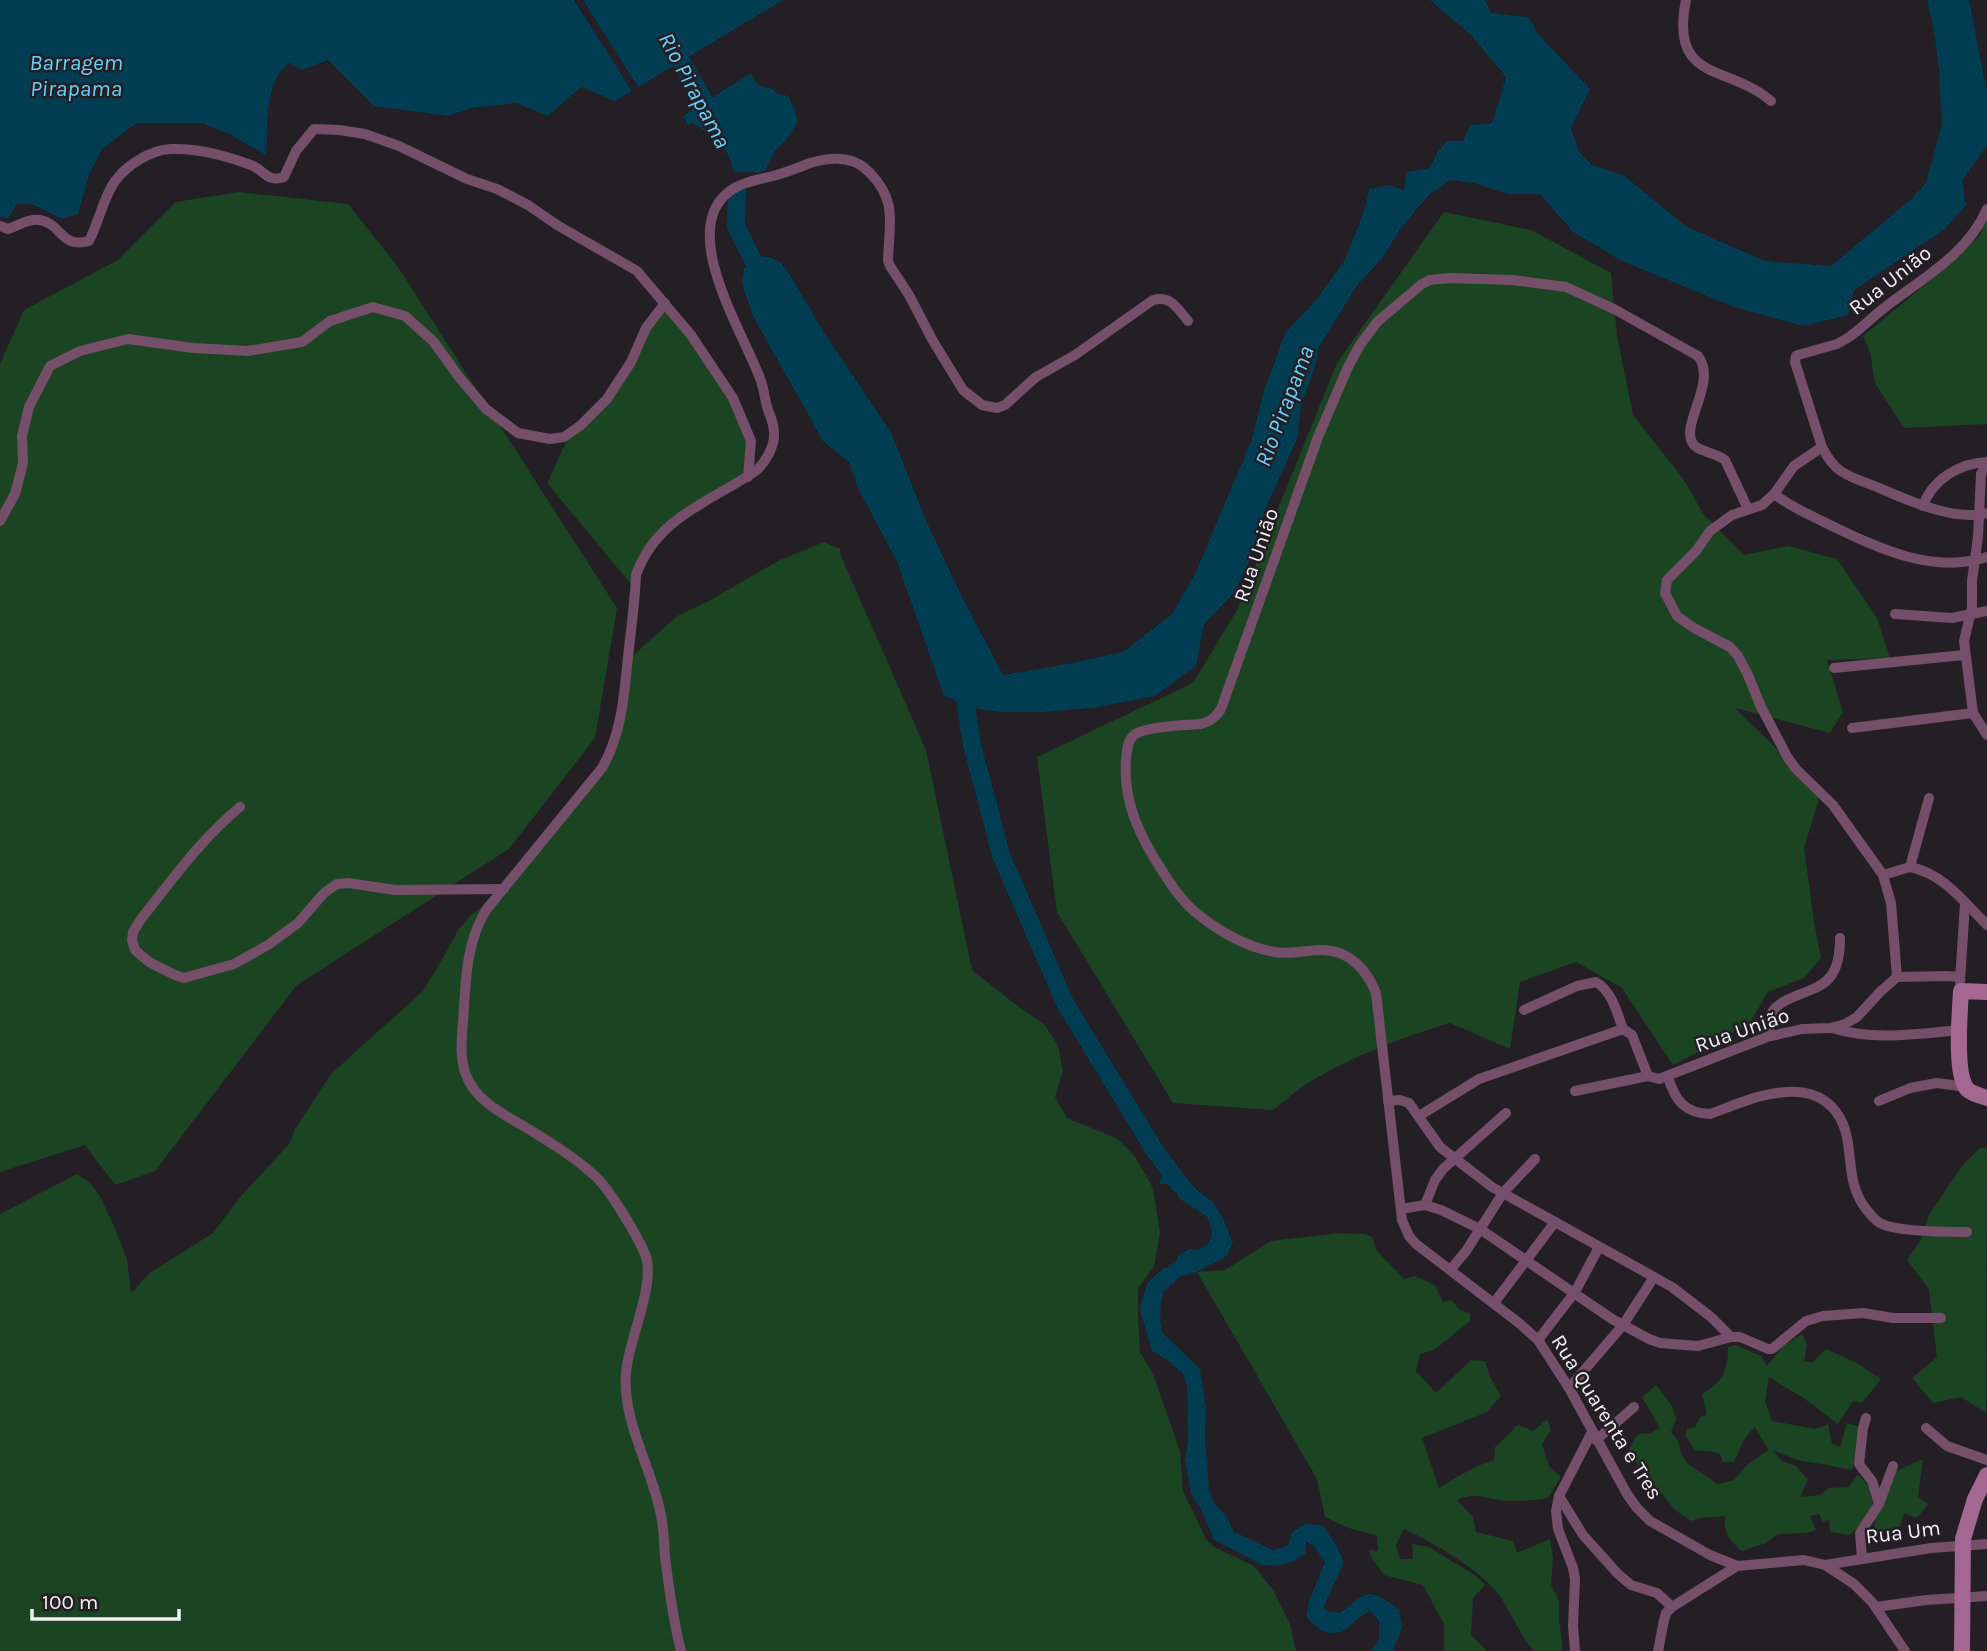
<svg xmlns="http://www.w3.org/2000/svg" width="1987" height="1651" viewBox="0 0 1987 1651" font-family="Karla,sans-serif">
	<style>
		.green { fill: #1b4423 }
		.water { fill: #003d52 }
		.pier { fill: #231f24 }
		.lines { fill: none; stroke-linecap: round; stroke-linejoin: round }
		.river { stroke: #003d52; stroke-width: 18 }
		.street { stroke: #754e69; stroke-width: 10 }
		.secondary { stroke: #a46792; stroke-width: 16 }
		.labels { text-anchor: middle; stroke-width: 5; stroke-linejoin: round; paint-order: stroke }
		.street-label { font-size: 21px; fill: #f3f0f4; stroke: #231f24 }
		.water-label { font-size: 23px; font-style: italic; fill: #69d0fc; stroke: #231f24 }
	</style>
	<rect width="100%" height="100%" fill="#231f24"/>
	<g class="green">
		<path d="M238,192L348,204L398,267L617,608L595,738L509,849L297,985L155,1171L115,1185L85,1145L0,1172V364L24,310L118,260L176,202Z"/>
		<path d="M1987,210V424L1904,428L1875,383L1870,352L1863,336L1955,260L1981,234Z"/>
		<path d="M1444,212L1531,230L1611,273L1617,336L1633,415L1684,480L1703,514L1744,555L1788,546L1837,559L1877,618L1890,658L1827,660L1843,712L1830,733L1735,708L1821,792L1804,848L1814,922L1821,958L1804,978L1768,992L1751,1021L1712,1045L1673,1065L1622,988L1576,962L1520,982L1510,1049L1450,1023C1402,1037 1356,1055 1313,1080C1299,1088 1286,1100 1273,1110L1173,1103L1057,912L1037,757L1193,683L1237,610L1337,363Z"/>
		<path d="M665,305L720,381L749,442L757,470L656,536L635,589L547,483L571,432L608,400Z"/>
		<path d="M824,542L840,549L841,556L926,750L972,970L1015,1004L1045,1025L1058,1046L1063,1071L1055,1097L1067,1118L1118,1139L1136,1158L1153,1188L1160,1233L1154,1266L1138,1288V1320L1140,1352L1153,1374L1180,1451L1183,1491L1206,1539L1214,1547L1254,1566L1273,1590L1290,1624L1296,1651H0V1214L77,1174L91,1184L101,1198L114,1226L127,1259L131,1293L150,1273L213,1233L241,1196L290,1143L295,1129L331,1074L423,991L443,958L458,930L473,913L498,897L611,753L628,660L677,616L707,602L778,561Z"/>
		<path d="M1980,1148H1987L1986,1413L1961,1397L1933,1403L1912,1378L1937,1357L1929,1289L1907,1260L1920,1241L1929,1215L1962,1166Z"/>
		<path d="M1339,1233L1365,1234L1372,1237L1377,1251L1404,1279L1415,1276L1435,1285L1443,1302L1451,1300L1461,1311L1470,1313V1321L1434,1350L1420,1354L1416,1371L1436,1393L1471,1360L1485,1361L1490,1377L1501,1396L1487,1412L1422,1438L1439,1488C1457,1477 1474,1466 1494,1460L1495,1447L1518,1425L1533,1431L1547,1419L1551,1430L1542,1444L1549,1466L1561,1477L1548,1498C1534,1500 1522,1501 1508,1501C1489,1500 1475,1491 1457,1500L1473,1517L1476,1532L1513,1541L1517,1553L1550,1539L1553,1558L1551,1585L1559,1601V1619L1563,1650L1561,1651H1534C1519,1634 1512,1613 1499,1595C1480,1570 1433,1542 1404,1529L1396,1545L1400,1559H1413L1412,1544L1429,1547L1476,1576L1485,1585L1473,1598L1471,1635L1487,1651H1444V1624L1423,1585L1384,1575L1372,1558L1369,1550L1378,1551L1377,1536L1346,1527L1325,1517L1317,1479L1197,1272L1225,1270L1271,1241Z"/>
		<path d="M1802,1334L1807,1345L1804,1362H1813L1826,1349L1857,1363L1881,1379L1862,1403L1853,1401L1838,1424L1805,1399L1769,1377L1765,1401L1772,1421L1816,1429L1828,1424L1832,1444L1840,1447L1847,1423L1863,1428L1852,1470L1822,1464L1800,1461L1772,1450L1782,1461L1796,1466L1808,1480L1800,1497L1820,1495L1829,1488L1849,1487L1858,1474L1868,1486L1873,1504L1861,1525L1850,1535L1830,1532L1829,1519L1823,1522L1819,1514L1810,1516L1816,1530L1807,1533L1778,1534L1766,1543L1742,1551C1729,1538 1723,1535 1725,1516L1700,1518L1691,1521L1674,1509L1663,1495L1649,1483L1629,1450L1636,1437L1641,1433L1649,1434L1660,1428L1642,1397L1656,1385L1672,1406L1676,1419L1671,1432L1678,1441L1681,1453L1688,1464L1718,1484L1734,1480L1746,1466L1769,1449L1767,1448L1755,1427C1742,1439 1742,1446 1734,1462H1723L1720,1454L1715,1452L1695,1450L1685,1435L1687,1429L1695,1427L1700,1417L1707,1415L1702,1394C1723,1382 1728,1370 1728,1347L1736,1345L1761,1356L1767,1366L1783,1346Z"/>
		<path d="M1923,1459L1918,1497L1928,1504L1917,1518L1904,1513L1900,1527L1887,1531L1874,1530L1875,1519L1896,1471Z"/>
	</g>
	<g class="water">
		<path d="M0,0H783L615,101L581,87L548,116L516,103L472,108L448,116L374,106L328,60L302,70L289,63C264,82 268,126 266,155L227,133L202,123H137L102,149L89,175L78,214L62,219L32,204H17L8,219L0,216Z"/>
		<path d="M1430,0H1485L1491,13L1529,17L1539,35L1590,89L1571,128L1579,152L1592,165L1623,175L1687,227L1765,261L1831,266L1910,200L1926,183L1942,124L1939,70L1934,31L1927,0H1969L1987,92V146L1962,180L1966,205L1945,229L1854,290L1848,315L1804,326L1734,307L1622,261L1573,232L1540,194H1508L1474,183L1450,180L1429,195L1401,228L1383,257L1356,287L1319,347L1315,366L1301,406L1297,439L1266,508L1247,567L1234,593L1204,624L1196,666L1155,696L1093,708L1042,712H999L979,709L944,696L897,562L858,488L849,462L823,441L754,318L744,290L742,282L744,269L748,263L759,256L768,257L779,261L787,270L825,334L892,434L924,516L960,593L1003,675L1072,663L1123,652L1172,614L1195,574L1252,439L1263,394L1285,333L1316,300L1345,260L1364,211L1369,189L1390,185L1404,190L1407,172L1430,168L1438,151L1447,141H1463L1470,125L1492,123L1506,77L1471,35Z"/>
		<path d="M751,73C755,85 761,87 773,89L777,94L788,96L795,110L798,122L787,139L773,153L766,170L758,173C749,170 741,174 733,171L731,161L722,143L713,133L703,130L693,123L688,125L683,116Z"/>
		<path d="M1174,1163L1197,1190L1213,1202L1223,1218L1233,1243L1227,1256L1197,1272L1181,1276L1163,1292L1160,1312L1162,1332L1200,1369L1206,1407L1205,1439L1209,1489L1214,1503L1226,1516L1234,1532L1273,1550L1288,1546L1292,1532L1305,1524L1323,1525L1336,1545L1344,1562C1338,1578 1329,1592 1324,1608L1329,1612L1340,1613C1369,1591 1367,1586 1399,1610L1402,1628L1393,1651H1372V1649L1379,1640V1621L1370,1611C1360,1615 1355,1623 1346,1629C1331,1640 1315,1628 1306,1616L1309,1601L1325,1562L1313,1545L1306,1542V1553L1294,1561L1278,1566L1262,1565L1214,1540L1201,1509L1191,1494L1185,1461L1188,1440L1187,1385L1183,1374L1170,1362L1152,1351L1143,1320L1141,1316L1140,1306L1148,1282L1163,1269L1176,1262L1178,1256L1189,1249L1197,1250L1207,1245L1212,1237L1211,1226L1207,1217L1179,1198L1175,1190L1167,1184H1159L1164,1171Z"/>
	</g>
	<path class="pier" d="M574,0H583L638,87L632,91Z"/>
	<g class="lines">
		<g class="river">
			<path d="M646,0L705,102L714,122"/>
			<path d="M737,191L736,226L763,281"/>
			<path d="M962,680L972,745L1001,855L1065,1003L1155,1151L1180,1185"/>
		</g>
		<g class="street">
			<path d="M1686,0C1669,83 1728,64 1771,101"/>
			<path d="M1987,209C1968,254 1921,279 1884,308C1871,318 1860,330 1846,339L1837,344L1798,355L1796,356L1795,362L1822,447C1826,455 1831,463 1838,469C1849,478 1865,482 1877,487C1907,500 1955,522 1987,513"/>
			<path d="M0,226L8,229C18,226 29,218 40,220C62,224 61,249 89,241C99,222 103,198 115,181C127,165 150,150 171,149C196,148 227,156 251,165C264,170 267,183 284,177L296,151L314,129L339,130L365,134L399,146L467,179L497,189L528,205L557,225L637,271L691,335L733,398L751,441L748,477"/>
			<path d="M1822,447L1794,466L1774,494L1762,505L1732,515L1710,531L1696,551L1667,580L1665,593L1677,616L1694,628L1730,647L1738,656L1748,675L1761,707L1788,758L1796,769L1833,805L1883,875L1891,903L1897,977"/>
			<path d="M1987,463L1981,474L1978,537L1972,581V607L1964,641L1973,713L1987,735"/>
			<path d="M1774,494C1791,507 1808,514 1826,523C1876,547 1931,575 1987,557"/>
			<path d="M1923,506C1932,480 1959,463 1987,462"/>
			<path d="M1748,509L1725,460C1717,453 1704,453 1695,446C1676,429 1719,383 1698,356L1614,309L1566,287L1512,280L1449,278L1430,280L1422,284L1377,322L1360,345L1348,367L1318,437L1221,709C1216,717 1211,721 1201,724C1186,725 1145,726 1134,735C1127,741 1127,751 1126,760C1123,801 1139,835 1161,869C1171,884 1180,899 1194,911C1216,930 1246,947 1274,952C1290,955 1305,950 1322,950C1349,950 1367,970 1376,993L1402,1220L1409,1236L1416,1244L1519,1323L1538,1340L1569,1388L1627,1494L1637,1508L1650,1521L1710,1555L1737,1566L1804,1560L1825,1565L1854,1584L1872,1602L1905,1651"/>
			<path d="M0,521L15,494L23,463L22,436L29,407L50,366L80,351L128,339L193,348L248,351L302,342L330,321L373,307L405,316L433,341L459,377L486,409L518,433L550,439L564,437L581,425L607,399L631,362L646,328L665,303"/>
			<path d="M1895,614L1952,618L1987,611"/>
			<path d="M1834,668L1964,655"/>
			<path d="M1852,728L1973,713"/>
			<path d="M240,807C201,839 172,880 141,919L133,932L132,940L135,950L149,962L175,975L184,978L234,964L268,945L298,923L324,893L337,884L348,883L395,890L504,889"/>
			<path d="M1910,867C1944,874 1963,901 1987,925"/>
			<path d="M1883,875L1910,867L1929,798"/>
			<path d="M1960,982L1965,903"/>
			<path d="M1524,1010L1577,986L1596,982C1612,991 1617,1013 1623,1029"/>
			<path d="M1832,1028C1874,1041 1916,1034 1959,1030"/>
			<path d="M1771,1036C1758,992 1814,1000 1831,976C1839,965 1840,951 1840,938"/>
			<path d="M1668,1077C1675,1100 1684,1113 1710,1114C1730,1107 1751,1097 1771,1094C1793,1090 1814,1090 1831,1106C1860,1135 1840,1176 1866,1209C1871,1215 1875,1221 1882,1224C1899,1232 1946,1232 1967,1232"/>
			<path d="M1575,1091L1648,1076L1659,1079L1767,1037L1802,1029L1830,1028L1845,1024L1857,1017L1881,991L1897,977L1947,976L1959,977"/>
			<path d="M1388,1101L1400,1100L1409,1103L1440,1147L1492,1187L1672,1287L1711,1317L1731,1337"/>
			<path d="M1879,1101L1910,1088L1937,1083L1966,1087"/>
			<path d="M1419,1116L1479,1079L1623,1029L1632,1035L1648,1076"/>
			<path d="M1425,1205L1435,1180L1443,1169L1506,1113"/>
			<path d="M1401,1209L1425,1205L1441,1210L1480,1229L1612,1319L1649,1339L1660,1343L1698,1346L1731,1337H1740L1768,1349H1772L1806,1321L1823,1316L1863,1313L1893,1318H1941"/>
			<path d="M1451,1269L1466,1251L1503,1193L1535,1159"/>
			<path d="M1494,1303L1555,1222"/>
			<path d="M1538,1340L1575,1292L1599,1247"/>
			<path d="M1569,1388L1623,1325L1654,1277"/>
			<path d="M1866,1418L1863,1428L1859,1464L1872,1481L1879,1504"/>
			<path d="M1926,1428L1947,1446L1987,1460"/>
			<path d="M1596,1440L1634,1407"/>
			<path d="M1559,1496L1583,1535L1618,1574L1631,1585L1657,1593L1672,1607"/>
			<path d="M1862,1558L1860,1533L1879,1504L1893,1466"/>
			<path d="M1825,1565L1931,1548L1987,1544"/>
			<path d="M1876,1607L1926,1600L1987,1596"/>
			<path d="M681,1651C673,1621 669,1588 665,1557C664,1543 664,1529 661,1515C652,1468 622,1421 626,1373C628,1341 657,1282 645,1254C637,1235 609,1188 594,1175C572,1155 545,1139 520,1124C499,1112 475,1099 466,1075C458,1055 463,1029 464,1007C466,973 468,940 486,910L602,768C622,733 624,695 628,657C631,629 635,602 636,575C657,516 711,502 757,470C766,461 775,446 774,433C774,423 770,416 767,407C765,399 764,390 761,381C745,335 676,230 730,191C743,181 764,179 780,174C790,171 800,167 810,163C830,157 853,155 869,172C898,201 889,223 888,261L890,266L909,295L933,341L963,390L982,405L997,408L1005,405L1036,377L1075,355L1153,300C1171,295 1178,309 1188,321"/>
			<path d="M1575,1651L1573,1626L1575,1579L1573,1568L1558,1529L1556,1511L1559,1496L1592,1432"/>
			<path d="M1658,1651L1664,1620L1666,1613L1672,1607L1737,1566"/>
		</g>
		<g class="secondary">
			<path d="M1987,992L1961,991C1960,1012 1954,1073 1967,1089C1972,1094 1981,1096 1987,1098"/>
			<path d="M1962,1651L1963,1539L1975,1499L1987,1475"/>
		</g>
	</g>
	<g class="labels">
		<g class="street-label">
			<text transform="translate(1890 280) rotate(-38)" y="7">Rua União</text>
			<text transform="translate(1256 555) rotate(-71)" y="7">Rua União</text>
			<text transform="translate(1742 1030) rotate(-19)" y="7">Rua União</text>
			<text transform="translate(1607 1417) rotate(58)" y="7">Rua Quarenta e Tres</text>
			<text transform="translate(1903 1532) rotate(-7)" y="7">Rua Um</text>
		</g>
		<g class="water-label">
			<text x="76" y="70">Barragem<tspan x="76" dy="26">Pirapama</tspan></text>
			<text transform="translate(695 90) rotate(62)" y="8">Rio Pirapama</text>
			<text transform="translate(1284 406) rotate(-69)" y="8">Rio Pirapama</text>
		</g>
	</g>
	<path d="M32 1609v10h147v-10" fill="none" stroke="#f3f0f4" stroke-width="3.5"/>
	<text x="42" y="1609" font-size="21" fill="#f3f0f4" stroke="#231f24" stroke-width="5" paint-order="stroke">100 m</text>
</svg>
